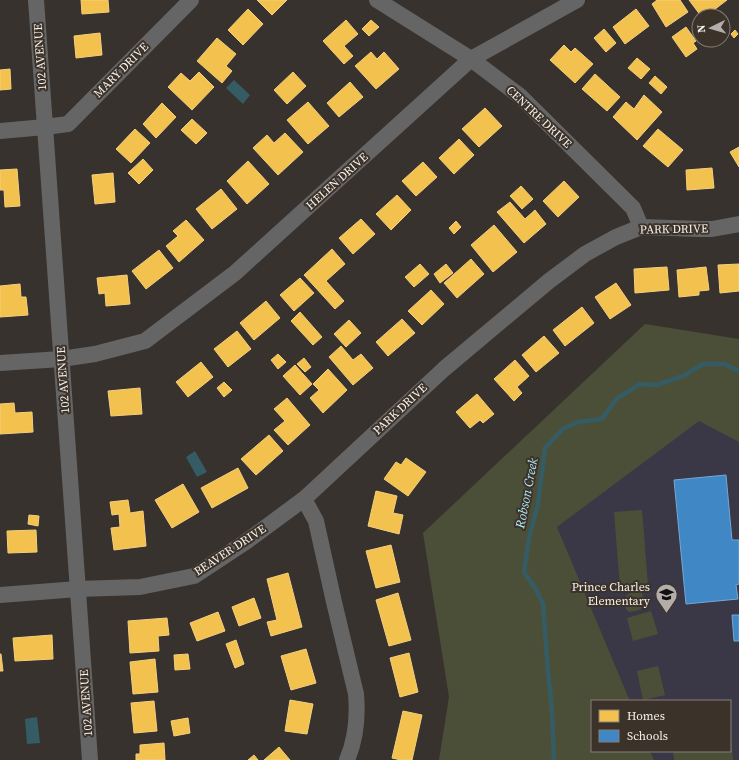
<svg xmlns="http://www.w3.org/2000/svg" width="739" height="760" viewBox="0 0 739 760" font-family="'Source Serif 4',serif">
	<style>
		.education { fill: #3a3847 }
		.green { fill: #4c4f38 }
		.water { fill: #355c64 }
		.homes { fill: #f2c14e; stroke: #f4cf7d }
		.schools { fill: #3f88c5; stroke: #76a8d1 }
		.lines { fill: none; stroke-linecap: round; stroke-linejoin: round }
		.stream { stroke: #355c64; stroke-width: 4.5 }
		.street { stroke: #666566; stroke-width: 16 }
		.labels { text-anchor: middle; stroke-width: 4; stroke-linejoin: round; paint-order: stroke }
		.street-label { font-size: 12px; fill: #f7f1ec; stroke: #3b322a }
		.poi-label { font-size: 12px; fill: #f7f1ec; stroke: #3b322a; text-anchor: end }
		.water-label { font-size: 13px; font-style: italic; fill: #afebf9; stroke: #3b322a }
	</style>
	<rect width="100%" height="100%" fill="#37322e"/>
	<path class="education" d="M699,420L739,442V760H654L650,751H730V701H630L557,527Z"/>
	<g class="green">
		<path d="M645,324L739,339V442L699,421L557,527L630,701H592V751H650L654,760H439L449,697L423,533Z"/>
		<path d="M642,510L648,585L620,587L614,512Z"/>
		<path d="M636,590L642,593C644,599 643,603 641,609L636,611L629,612C619,602 624,595 636,590Z"/>
		<path d="M651,611L658,634L633,641L627,618Z"/>
		<path d="M658,666L665,695L643,700L637,671Z"/>
		<path d="M730,728L733,760H674L673,751H730Z"/>
	</g>
	<g class="water">
		<path d="M234,80L250,95L243,104L226,88Z"/>
		<path d="M195,451L207,472L197,477L186,457Z"/>
		<path d="M37,717L40,743L27,744L25,719Z"/>
	</g>
	<g class="homes">
		<path d="M81,0H108L109,12L82,14Z"/>
		<path d="M257,0H287L272,15Z"/>
		<path d="M657,0H680L688,12L666,27L652,4Z"/>
		<path d="M689,0H727L706,16H701Z"/>
		<path d="M248,9L263,24L243,45L228,30Z"/>
		<path d="M636,9L649,26L625,44L613,27Z"/>
		<path d="M346,20L358,34L344,46L353,56L344,64L323,41Z"/>
		<path d="M371,20L379,27L369,36L362,29Z"/>
		<path d="M686,27L696,41L693,43L697,49L686,57L672,37Z"/>
		<path d="M604,29L616,43L606,52L594,38Z"/>
		<path d="M735,30L738,34L734,38L731,34Z"/>
		<path d="M100,33L102,55L76,58L74,36Z"/>
		<path d="M217,38L236,54L226,66L232,71L222,83L197,61Z"/>
		<path d="M564,45L571,52L575,48L593,64L575,83L550,60Z"/>
		<path d="M371,52L377,59L384,52L399,69L376,89L355,66Z"/>
		<path d="M637,58L650,69L641,79L628,68Z"/>
		<path d="M10,69L11,89L0,90V70Z"/>
		<path d="M199,72L214,87L192,110L168,87L181,73L190,81Z"/>
		<path d="M293,72L306,86L287,104L274,90Z"/>
		<path d="M595,74L620,97L607,111L582,89Z"/>
		<path d="M655,76L667,87L661,94L649,83Z"/>
		<path d="M350,82L363,97L339,117L327,103Z"/>
		<path d="M644,95L662,112L637,140L613,117L626,102L634,109Z"/>
		<path d="M308,102L329,126L308,144L287,120Z"/>
		<path d="M162,103L176,117L156,138L143,124Z"/>
		<path d="M485,108L502,126L479,147L462,129Z"/>
		<path d="M192,119L207,133L196,144L181,130Z"/>
		<path d="M135,129L150,143L131,163L116,149Z"/>
		<path d="M658,129L683,150L668,167L643,146Z"/>
		<path d="M285,133L303,152L278,175L253,148L267,135L274,143Z"/>
		<path d="M459,139L474,155L454,174L439,158Z"/>
		<path d="M739,147V167L730,152Z"/>
		<path d="M143,159L153,170L139,184L128,173Z"/>
		<path d="M248,161L269,184L247,204L227,181Z"/>
		<path d="M423,162L437,177L416,196L402,181Z"/>
		<path d="M712,168L714,188L687,190L686,170Z"/>
		<path d="M17,169L20,206L5,207L4,190H0V170Z"/>
		<path d="M113,173L115,202L95,204L92,175Z"/>
		<path d="M564,181L579,197L558,217L543,201Z"/>
		<path d="M521,186L533,199L522,209L510,196Z"/>
		<path d="M221,189L237,209L212,229L196,209Z"/>
		<path d="M397,195L411,210L391,230L376,214Z"/>
		<path d="M510,202L525,219L535,210L546,224L524,243L497,212Z"/>
		<path d="M361,219L375,234L353,254L339,238Z"/>
		<path d="M186,220L204,240L179,262L166,246L178,236L173,231Z"/>
		<path d="M456,221L461,227L454,234L449,228Z"/>
		<path d="M494,225L517,252L493,272L471,245Z"/>
		<path d="M332,249L345,264L326,281L344,301L335,309L304,275Z"/>
		<path d="M159,250L173,268L146,289L132,271Z"/>
		<path d="M471,259L484,274L457,298L444,283Z"/>
		<path d="M420,264L429,274L414,287L405,277Z"/>
		<path d="M446,264L453,273L440,283L434,274Z"/>
		<path d="M739,264V291L720,293L718,265Z"/>
		<path d="M667,267L669,290L635,293L634,269Z"/>
		<path d="M706,267L709,290L699,291V295L679,297L677,270Z"/>
		<path d="M127,275L130,304L106,306L105,293L99,294L97,278Z"/>
		<path d="M300,278L314,293L294,311L280,295Z"/>
		<path d="M616,283L631,305L610,319L595,297Z"/>
		<path d="M20,284L21,297H26L28,315L0,317V286Z"/>
		<path d="M431,290L444,304L422,325L408,311Z"/>
		<path d="M266,301L280,318L254,340L240,323Z"/>
		<path d="M582,307L594,323L565,346L553,330Z"/>
		<path d="M300,312L322,337L313,345L291,321Z"/>
		<path d="M402,319L415,333L388,356L376,342Z"/>
		<path d="M349,320L361,333L346,347L334,334Z"/>
		<path d="M237,331L251,349L228,367L214,349Z"/>
		<path d="M544,336L559,353L536,372L522,355Z"/>
		<path d="M341,346L353,360L361,354L373,368L353,385L329,357Z"/>
		<path d="M278,354L286,362L278,369L271,360Z"/>
		<path d="M304,358L311,367L305,372L297,364Z"/>
		<path d="M515,360L529,376L517,387L522,393L514,401L494,379Z"/>
		<path d="M201,362L213,377L188,397L176,382Z"/>
		<path d="M295,365L312,384L300,395L283,376Z"/>
		<path d="M328,369L347,390L323,413L310,398L319,390L313,384Z"/>
		<path d="M224,382L232,390L224,397L217,388Z"/>
		<path d="M140,388L142,414L111,416L108,391Z"/>
		<path d="M477,394L494,414L483,423L480,420L470,428L456,412Z"/>
		<path d="M287,398L310,425L288,445L274,430L285,421L274,409Z"/>
		<path d="M14,403L15,413L32,412L33,432L0,434V404Z"/>
		<path d="M269,435L283,451L256,475L241,459Z"/>
		<path d="M406,458L426,472L408,496L384,479L396,462L401,465Z"/>
		<path d="M238,468L248,488L212,508L201,488Z"/>
		<path d="M183,484L199,512L172,528L155,500Z"/>
		<path d="M376,491L397,496L393,513L403,515L399,534L368,526Z"/>
		<path d="M128,500L130,513L143,511L146,546L114,550L111,528L120,527L119,514L112,515L110,502Z"/>
		<path d="M29,515L39,516L38,526L28,524Z"/>
		<path d="M36,530L37,552L8,553L7,531Z"/>
		<path d="M391,545L400,582L376,588L366,551Z"/>
		<path d="M288,573L302,627L271,636L267,622L277,620L267,579Z"/>
		<path d="M398,593L411,640L389,646L376,600Z"/>
		<path d="M254,598L261,618L239,626L232,607Z"/>
		<path d="M218,612L225,631L197,641L190,623Z"/>
		<path d="M167,618L169,635L158,636L159,651L130,653L128,621Z"/>
		<path d="M52,635L53,659L15,661L13,638Z"/>
		<path d="M236,640L244,664L235,668L226,644Z"/>
		<path d="M306,649L316,683L291,690L281,656Z"/>
		<path d="M409,653L418,692L400,697L390,658Z"/>
		<path d="M0,654H1L3,671H0Z"/>
		<path d="M188,654L190,669L175,670L174,655Z"/>
		<path d="M155,659L158,692L133,694L130,662Z"/>
		<path d="M290,700L313,704L307,734L285,731Z"/>
		<path d="M154,701L157,731L134,733L131,703Z"/>
		<path d="M403,711L422,715L412,760H401L392,758Z"/>
		<path d="M188,718L190,733L174,736L171,721Z"/>
		<path d="M164,743L165,760H136V754H140V745Z"/>
		<path d="M279,747L290,760H264Z"/>
		<path d="M254,755L258,760H248Z"/>
	</g>
	<g class="schools">
		<path d="M726,475L732,540H739V584L736,585L738,599L686,604L674,480Z"/>
		<path d="M732,615H739V641H734Z"/>
	</g>
	<g class="lines">
		<path class="stream" d="M554,760L552,711L548,671L543,604L535,588L524,572L529,538L538,504L545,448L563,429L578,422L602,419L616,399L640,384L657,385L683,376L703,364H724L739,371"/>
		<g class="street">
			<path d="M36,0L90,760"/>
			<path d="M377,0L471,59L520,96L633,208L641,227"/>
			<path d="M0,131L45,127L68,124L191,0"/>
			<path d="M0,363L61,359L95,354L145,341L235,273L471,59L577,0"/>
			<path d="M0,595L78,589L140,587L194,576L247,541L304,499"/>
			<path d="M347,760C356,739 358,717 356,694L334,602L316,521L304,499L444,369L549,281L585,254L616,237L641,227L700,229H712L739,224"/>
		</g>
	</g>
	<defs>
		<symbol id="school-pin" viewBox="-11 -11 22 30"><path d="M0 17L-7.5 6A9.5 9.5 0 1 1 7.5 6Z" fill="#b4aeaa" stroke="#3b322a"/><path d="M0-5L7-2L0 1L-7-2ZM-4 1L0 2.5L4 1V4Q0 6-4 4Z" fill="#111"/></symbol>
	</defs>
	<g fill-rule="evenodd">
		<use href="#school-pin" x="654" y="582" width="25" height="34"/>
	</g>
	<g class="labels">
		<g class="street-label">
			<text transform="translate(40 57) rotate(-94)" y="4">102 AVENUE</text>
			<text transform="translate(121 70) rotate(-45)" y="4">MARY DRIVE</text>
			<text transform="translate(539 117) rotate(43)" y="4">CENTRE DRIVE</text>
			<text transform="translate(337 181) rotate(-42)" y="4">HELEN DRIVE</text>
			<text transform="translate(674 229) rotate(-1)" y="4">PARK DRIVE</text>
			<text transform="translate(63 380) rotate(-94)" y="4">102 AVENUE</text>
			<text transform="translate(400 409) rotate(-43)" y="4">PARK DRIVE</text>
			<text transform="translate(230 550) rotate(-33)" y="4">BEAVER DRIVE</text>
			<text transform="translate(86 703) rotate(-94)" y="4">102 AVENUE</text>
		</g>
		<g class="poi-label">
			<text x="650" y="591">Prince Charles<tspan x="650" dy="14">Elementary</tspan></text>
		</g>
		<g class="water-label">
			<text transform="translate(526 493) rotate(-79)" y="5">Robson Creek</text>
		</g>
	</g>
	<rect x="591" y="700" width="140" height="52" fill="#3b322a" stroke="#867e78"/>
	<rect x="599" y="710" width="20" height="12" fill="#f2c14e" stroke="#867e78"/>
	<text x="627" y="720" font-size="12" fill="#f7f1ec">Homes</text>
	<rect x="599" y="730" width="20" height="12" fill="#3f88c5" stroke="#867e78"/>
	<text x="627" y="740" font-size="12" fill="#f7f1ec">Schools</text>
	<g transform="translate(711 28) rotate(265)"><circle r="19" fill="#3b322a" stroke="#867e78"/>
	<path d="M0-3L7 15L0 10L-7 15Z" fill="#b4aeaa"/>
	<text y="-6" font-size="11" font-weight="bold" text-anchor="middle" fill="#f7f1ec">N</text>
	</g>
</svg>
